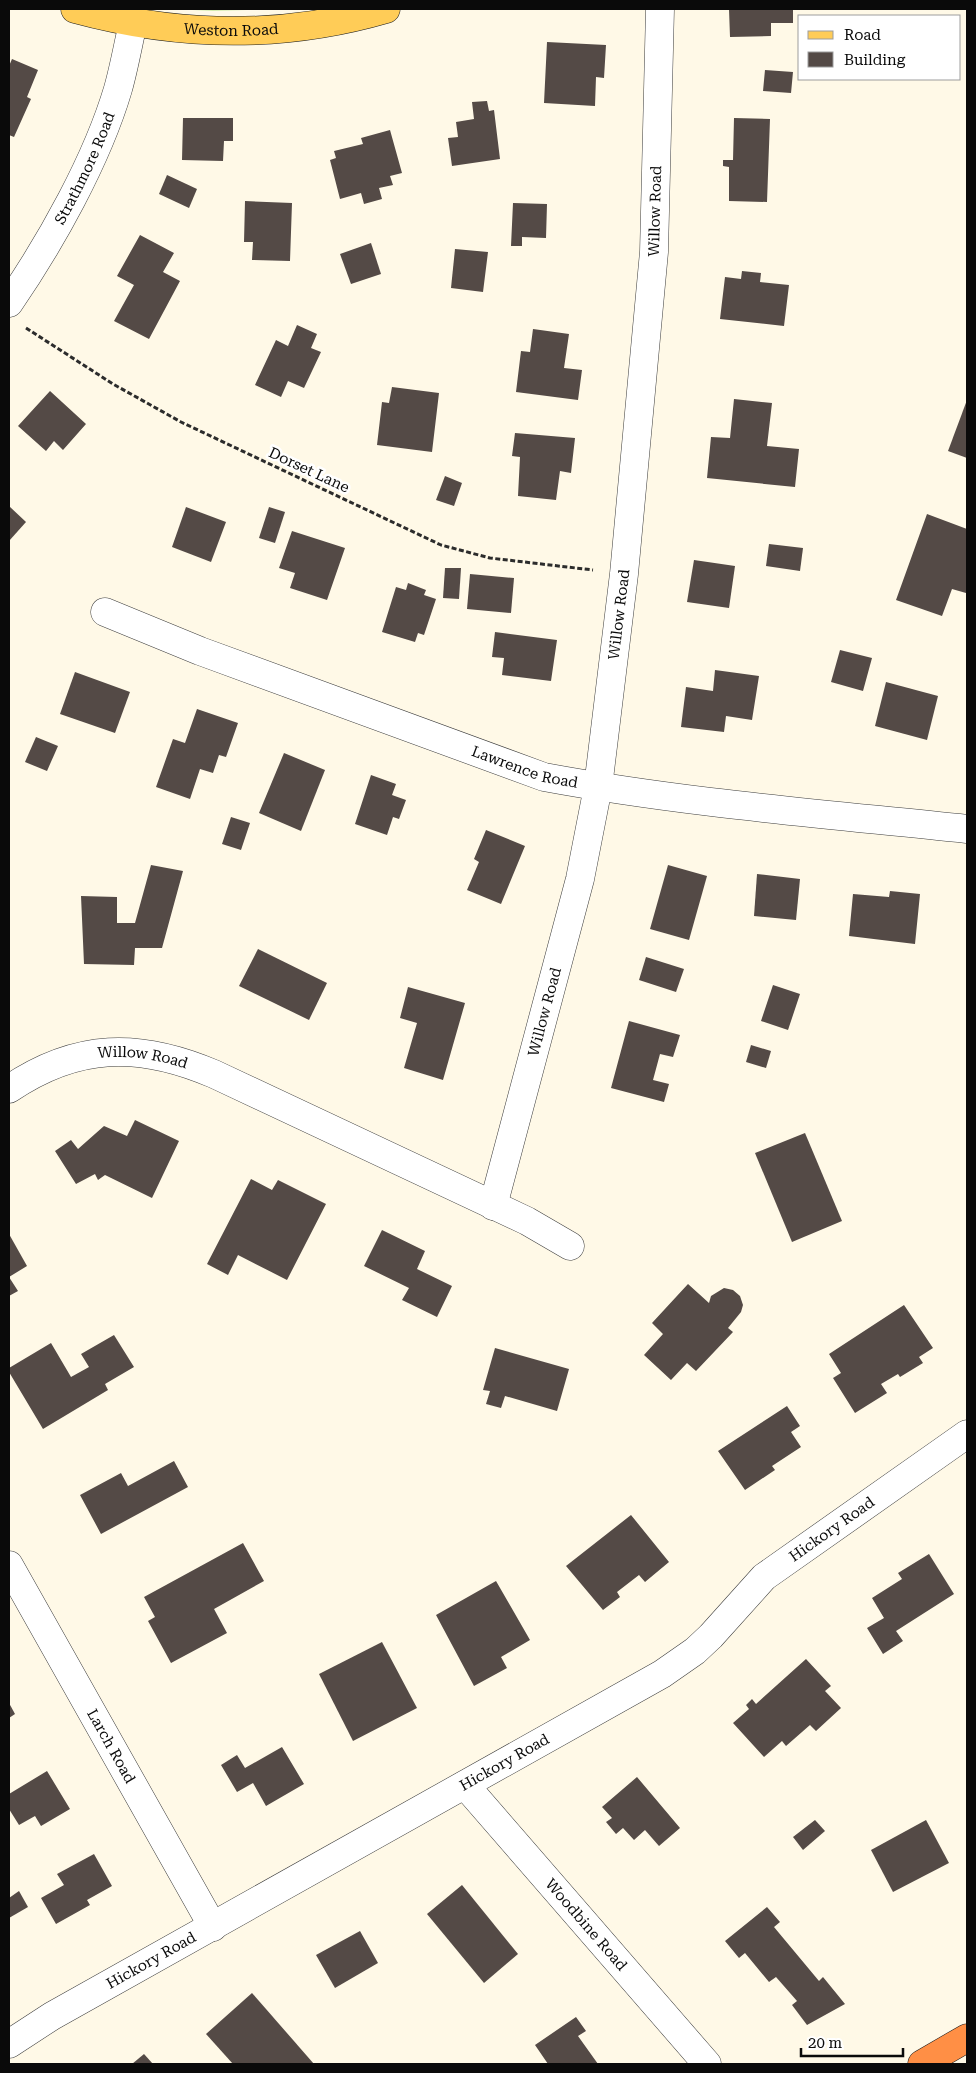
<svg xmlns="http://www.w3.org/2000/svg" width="976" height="2073" viewBox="0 0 976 2073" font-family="'Roboto Serif',serif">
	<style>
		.green { fill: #d2ecae }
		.building { fill: #544a46 }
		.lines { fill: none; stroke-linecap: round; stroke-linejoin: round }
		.minor-casing { stroke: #3d3d3d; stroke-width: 29 }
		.major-casing { stroke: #1b1b1b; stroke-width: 29 }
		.highway-casing { stroke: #1b1b1b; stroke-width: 29 }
		.path { stroke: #2c2c2c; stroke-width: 3; stroke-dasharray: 5 2.5; stroke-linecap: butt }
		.minor { stroke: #fff; stroke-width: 28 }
		.major { stroke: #ffcc57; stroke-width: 28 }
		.highway { stroke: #ff8f45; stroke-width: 28 }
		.labels { text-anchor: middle; stroke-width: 5; stroke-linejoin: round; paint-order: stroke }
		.street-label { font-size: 15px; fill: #0a0a0a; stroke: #fff }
	</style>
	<rect width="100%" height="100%" fill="#fff9e7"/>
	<path class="green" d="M172,9H288L213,11Z"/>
	<g class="building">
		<path d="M729,9H793V23H771V36L730,37Z"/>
		<path d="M547,42L606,45L604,78L596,77L595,106L544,103Z"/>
		<path d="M12,59L38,70L27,97L31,99L14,137L9,135V66Z"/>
		<path d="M765,70L793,72L791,93L763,91Z"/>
		<path d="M487,101L489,111L494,110L500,159L452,166L448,138L458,137L456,122L474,119L472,102Z"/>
		<path d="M183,118H233V141H224L223,161L182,160Z"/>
		<path d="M734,118L770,119L767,202L729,201V167L723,166V160H733Z"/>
		<path d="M390,130L402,173L390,176L393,185L379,188L382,199L364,204L361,193L340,199L330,160L336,158L334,151L363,144L361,138Z"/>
		<path d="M167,175L197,189L189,208L159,194Z"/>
		<path d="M245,201L292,203L290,261L252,260L253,242H244Z"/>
		<path d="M513,203L547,204L546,238L522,237V246H511Z"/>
		<path d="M140,235L174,253L163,272L180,281L149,339L114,321L134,285L117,276Z"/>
		<path d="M371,243L381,274L351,284L340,254Z"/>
		<path d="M455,249L488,252L483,292L451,288Z"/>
		<path d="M742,271L761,273L760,282L789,285L784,326L720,319L725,277L741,279Z"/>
		<path d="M297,325L317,334L311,348L321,352L304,388L288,381L281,397L255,385L276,340L288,346Z"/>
		<path d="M533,329L569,334L564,368L582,370L578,400L516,392L521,351L530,352Z"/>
		<path d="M392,387L439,393L432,452L377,445L382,402L389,403Z"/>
		<path d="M50,391L86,424L63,450L54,441L46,451L18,426Z"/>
		<path d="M734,399L772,403L767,446L799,449L795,487L707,478L711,437L730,438Z"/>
		<path d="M967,400V458L948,451Z"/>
		<path d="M515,433L575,438L571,473L560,471L556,500L518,496L520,457L512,456Z"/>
		<path d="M445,476L462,483L454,506L436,500Z"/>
		<path d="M9,506L26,522L9,541Z"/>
		<path d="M186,507L226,522L211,562L172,547Z"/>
		<path d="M269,507L285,512L275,543L259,538Z"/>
		<path d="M927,514L967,529V589L966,593L952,589L942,616L896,600Z"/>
		<path d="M292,531L345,548L327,600L290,588L295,573L279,568Z"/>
		<path d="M769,544L803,548L800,571L766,566Z"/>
		<path d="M694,560L735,566L729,608L687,602Z"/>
		<path d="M445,568H461L459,599L443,598Z"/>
		<path d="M470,574L514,578L511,613L467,609Z"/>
		<path d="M408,583L426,590L424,595L436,599L424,635L418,633L415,642L382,632L396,587L406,590Z"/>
		<path d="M495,632L557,640L551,681L502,675L504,658L492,657Z"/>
		<path d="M840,650L872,658L863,691L831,682Z"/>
		<path d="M715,670L759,676L752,720L726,716L724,732L681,727L686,687L713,691Z"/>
		<path d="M75,672L130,692L115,733L60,714Z"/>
		<path d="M886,682L938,696L927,740L875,726Z"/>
		<path d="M197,709L238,723L226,757L219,755L213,773L200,769L190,799L156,787L173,739L185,743Z"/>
		<path d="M36,737L58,746L47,771L25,762Z"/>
		<path d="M284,753L325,770L301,831L259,813Z"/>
		<path d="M371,775L396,784L392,795L406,800L399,819L393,817L387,835L355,824Z"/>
		<path d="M231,817L250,823L241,850L222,844Z"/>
		<path d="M486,830L525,846L501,904L467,890L479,862L474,859Z"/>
		<path d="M151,865L183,871L162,948H135L134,965L84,964L81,896L117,897V923H135Z"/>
		<path d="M668,865L707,876L689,940L650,929Z"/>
		<path d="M757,874L800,879L796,920L754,916Z"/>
		<path d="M890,891L920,894L915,944L849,936L853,894L889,897Z"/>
		<path d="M258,949L327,983L309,1020L239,986Z"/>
		<path d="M646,957L684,969L676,992L639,980Z"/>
		<path d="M773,985L800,994L788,1030L761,1021Z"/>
		<path d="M408,987L465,1003L443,1080L404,1068L417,1023L400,1018Z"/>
		<path d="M629,1021L680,1035L673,1057L660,1054L653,1080L669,1084L664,1102L611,1088Z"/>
		<path d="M751,1045L771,1051L766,1068L746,1062Z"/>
		<path d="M135,1120L179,1141L152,1198L105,1175L98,1180L95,1174L76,1184L55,1151L71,1140L78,1149L104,1126L127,1136Z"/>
		<path d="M805,1133L842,1221L792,1242L755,1153Z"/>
		<path d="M251,1179L272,1190L278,1180L326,1204L287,1280L238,1255L228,1275L207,1264Z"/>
		<path d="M382,1230L425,1251L417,1269L452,1286L437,1317L402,1300L409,1288L364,1266Z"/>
		<path d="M9,1234L27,1266L9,1277L18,1291L9,1296Z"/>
		<path d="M688,1284L709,1303L711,1296L724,1288L733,1290L740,1296L743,1305L741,1312L728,1328L733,1332L696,1371L687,1363L671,1380L644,1355L663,1334L652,1323Z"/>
		<path d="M904,1305L933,1348L919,1357L923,1363L900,1377L898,1374L881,1384L887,1393L855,1413L833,1378L841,1373L829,1354Z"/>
		<path d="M114,1335L134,1367L105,1384L108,1390L43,1429L9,1372V1368L51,1343L71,1377L89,1367L81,1354Z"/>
		<path d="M495,1348L569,1369L557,1411L505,1396L501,1408L486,1404L490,1391L483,1390Z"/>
		<path d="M787,1406L800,1426L791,1432L801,1447L772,1466L775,1470L745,1490L718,1451Z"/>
		<path d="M174,1461L188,1487L101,1534L80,1495L121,1473L128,1486Z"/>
		<path d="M631,1515L669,1562L645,1582L639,1575L617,1592L620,1597L603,1610L566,1566Z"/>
		<path d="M243,1543L264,1581L214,1609L227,1633L171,1663L148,1621L155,1617L144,1597Z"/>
		<path d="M929,1554L954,1594L896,1631L903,1641L883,1654L867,1628L884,1618L872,1598L902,1579L898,1573Z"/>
		<path d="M496,1581L530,1640L501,1657L507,1668L474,1686L436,1615Z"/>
		<path d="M382,1642L417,1708L353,1741L319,1674Z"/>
		<path d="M806,1659L831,1686L825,1691L841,1708L816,1731L810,1725L786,1746L782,1741L764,1757L733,1723L749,1709L746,1705L752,1699L756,1704Z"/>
		<path d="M9,1703L15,1714L9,1718Z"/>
		<path d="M282,1747L304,1784L266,1806L253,1783L237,1792L221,1765L237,1755L245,1768Z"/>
		<path d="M47,1771L70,1809L41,1826L35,1816L19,1825L9,1809V1794Z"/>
		<path d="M637,1777L680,1828L659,1846L645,1830L634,1840L623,1828L616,1834L606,1822L612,1818L602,1807Z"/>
		<path d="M815,1820L825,1831L803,1850L793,1837Z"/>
		<path d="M926,1820L949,1863L893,1892L871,1850Z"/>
		<path d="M94,1854L112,1886L87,1900L90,1905L56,1924L41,1898L64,1885L57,1874Z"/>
		<path d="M462,1885L518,1954L484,1983L427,1914Z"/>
		<path d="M19,1891L28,1907L9,1918V1898Z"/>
		<path d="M767,1907L780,1922L774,1927L819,1981L823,1977L845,2004L807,2025L792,2005L797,2001L776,1977L769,1982L745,1953L739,1958L725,1941Z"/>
		<path d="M360,1931L378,1963L335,1988L316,1955Z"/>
		<path d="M252,1993L314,2064H233L206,2034Z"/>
		<path d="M576,2017L586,2031L578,2036L598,2064H548L535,2045Z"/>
		<path d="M144,2054L153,2064H132Z"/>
	</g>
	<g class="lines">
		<defs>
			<g id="minor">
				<path id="s1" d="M9,303C51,242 97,160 118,89C124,68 128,45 133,23"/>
				<path id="s2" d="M105,612L200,651L544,777C684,803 826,814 967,829"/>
				<path id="s3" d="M9,1089C77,1043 139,1042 214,1074L527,1221L570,1246"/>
				<path id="s4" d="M493,1206L580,879L598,787L624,574L654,252L660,9"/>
				<path id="s5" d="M9,1565L213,1927"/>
				<path id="s6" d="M465,1785L707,2064"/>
				<path id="s7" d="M9,2044L52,2016L662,1674L695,1651L711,1636L764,1577L967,1434"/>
			</g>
			<g id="major">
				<path id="s8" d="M75,9C178,37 283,39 386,9"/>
			</g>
			<path id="highway" d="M922,2064L967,2038"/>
		</defs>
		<use href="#minor" class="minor-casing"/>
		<use href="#major" class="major-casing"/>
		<use href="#highway" class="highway-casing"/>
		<path class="path" d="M26,328L113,384L181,422L441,545L490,558L593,570"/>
		<use href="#minor" class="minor"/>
		<use href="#major" class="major"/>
		<use href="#highway" class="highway"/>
	</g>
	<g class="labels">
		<g class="street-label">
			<text dy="5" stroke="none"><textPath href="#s8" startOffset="158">Weston Road</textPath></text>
			<text dy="5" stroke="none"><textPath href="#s1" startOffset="155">Strathmore Road</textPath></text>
			<text dy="5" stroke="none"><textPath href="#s4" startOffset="1011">Willow Road</textPath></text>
			<text transform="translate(309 470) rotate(25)" y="5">Dorset Lane</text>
			<text dy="5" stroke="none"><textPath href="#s4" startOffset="606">Willow Road</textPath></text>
			<text dy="5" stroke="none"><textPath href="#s2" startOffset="448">Lawrence Road</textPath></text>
			<text dy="5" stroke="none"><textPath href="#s4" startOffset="201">Willow Road</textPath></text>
			<text dy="5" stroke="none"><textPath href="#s3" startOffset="142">Willow Road</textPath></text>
			<text dy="5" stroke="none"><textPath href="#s7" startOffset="975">Hickory Road</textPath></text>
			<text dy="5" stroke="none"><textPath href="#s5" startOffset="208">Larch Road</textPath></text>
			<text dy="5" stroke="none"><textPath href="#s7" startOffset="570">Hickory Road</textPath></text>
			<text dy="5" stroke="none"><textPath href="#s6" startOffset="185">Woodbine Road</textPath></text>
			<text dy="5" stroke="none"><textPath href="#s7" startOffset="165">Hickory Road</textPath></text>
		</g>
	</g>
	<rect width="976" height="2073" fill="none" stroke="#0a0a0a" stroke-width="20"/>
	<rect x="798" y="15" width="162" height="65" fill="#ffffff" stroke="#9d9d9d"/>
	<rect x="808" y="31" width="25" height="8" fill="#ffcc57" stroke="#9d9d9d"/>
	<text x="844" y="40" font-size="15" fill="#0a0a0a">Road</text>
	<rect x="808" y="52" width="25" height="15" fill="#544a46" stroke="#9d9d9d"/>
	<text x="844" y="65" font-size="15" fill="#0a0a0a">Building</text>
	<path d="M801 2048v8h102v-8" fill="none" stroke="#0a0a0a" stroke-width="2.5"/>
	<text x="808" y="2048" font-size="15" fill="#0a0a0a" stroke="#ffffff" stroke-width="4" paint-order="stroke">20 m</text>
</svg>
